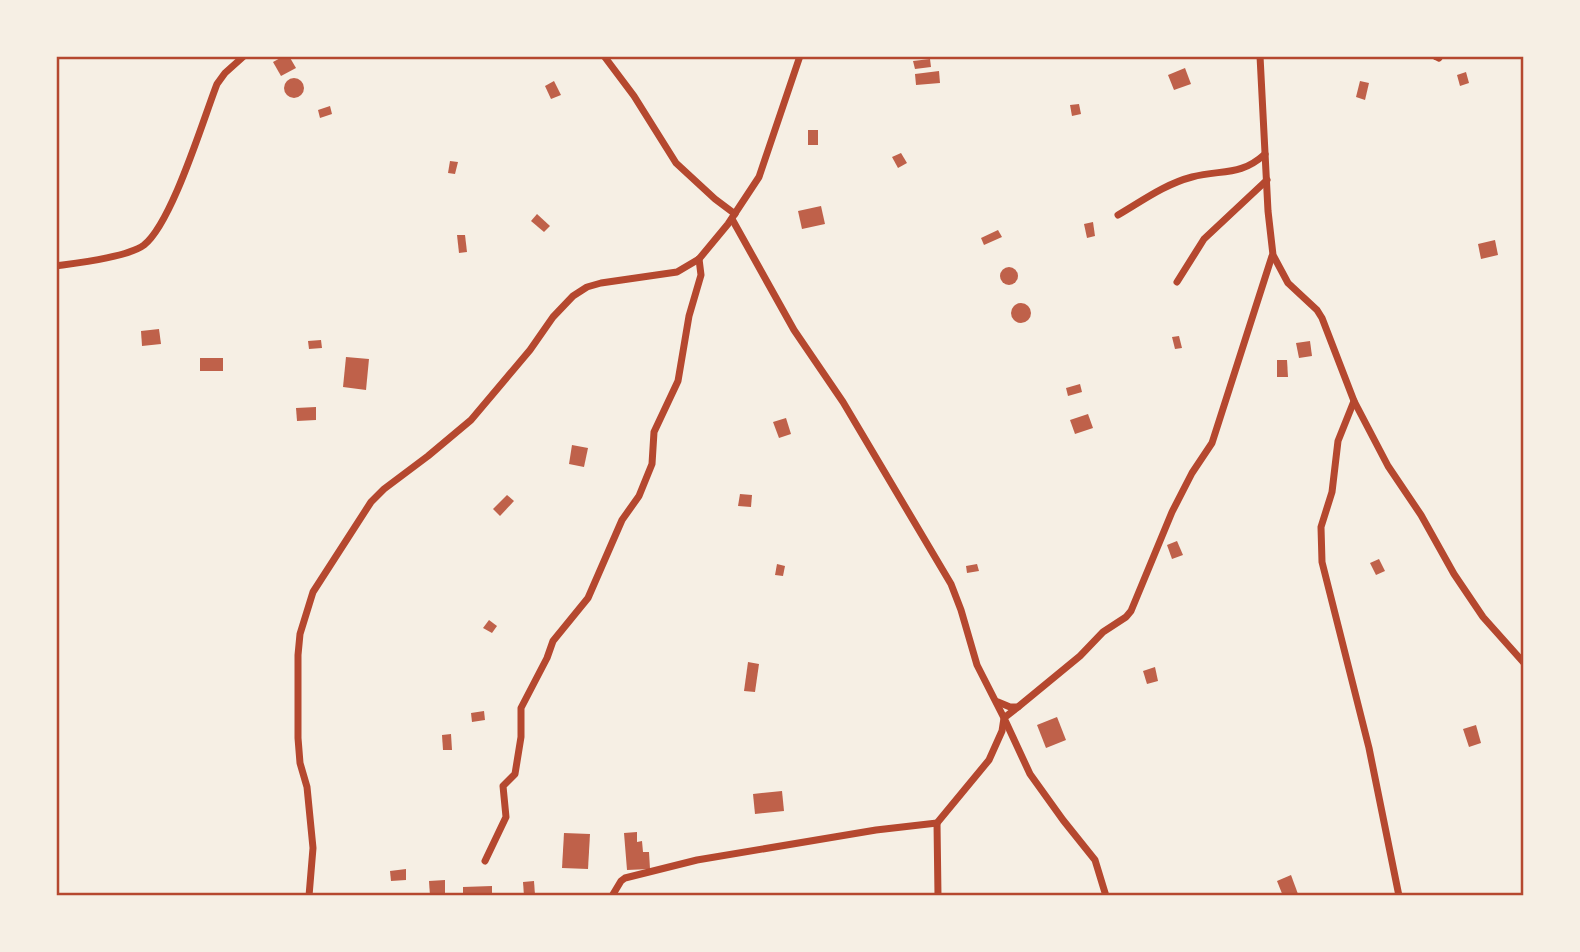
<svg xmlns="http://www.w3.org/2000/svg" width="1580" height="952" viewBox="0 0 1580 952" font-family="Roboto,sans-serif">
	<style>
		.building { fill: #bf614a }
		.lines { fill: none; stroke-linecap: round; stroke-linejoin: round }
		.minor { stroke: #b5482f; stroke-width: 7 }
		.neatline { fill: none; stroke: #b5482f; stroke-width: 2.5 }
	</style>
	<rect width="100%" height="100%" fill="#f6efe4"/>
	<g class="building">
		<path d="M284,56H289L296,68L281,76L273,62Z"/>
		<path d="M930,59L931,67L915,69L913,61Z"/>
		<path d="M1185,68L1191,84L1174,90L1168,75Z"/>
		<path d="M939,71L940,83L916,85L915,74Z"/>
		<path d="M1466,72L1469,83L1460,86L1457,75Z"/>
		<circle cx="294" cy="88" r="10"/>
		<path d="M554,81L561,95L551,99L545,86Z"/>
		<path d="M1360,81L1369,83L1365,100L1356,97Z"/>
		<path d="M1079,104L1081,114L1072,116L1070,105Z"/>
		<path d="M330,106L332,114L320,118L318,110Z"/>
		<rect x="808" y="130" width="10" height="15"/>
		<path d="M901,153L907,163L898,168L892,157Z"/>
		<path d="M450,161L458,162L455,174L448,173Z"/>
		<path d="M821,206L825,224L802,229L798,211Z"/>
		<path d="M537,214L550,226L544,232L531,221Z"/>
		<path d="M1093,222L1095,236L1087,238L1084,224Z"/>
		<path d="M998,230L1002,237L984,245L981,238Z"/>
		<path d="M457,235H465L467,252L459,253Z"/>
		<path d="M1495,240L1498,255L1481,259L1478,244Z"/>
		<circle cx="1009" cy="276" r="9"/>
		<circle cx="1021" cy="313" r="10"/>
		<path d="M159,329L161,344L142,346L141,331Z"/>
		<path d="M1179,336L1182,348L1175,349L1172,337Z"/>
		<path d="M321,340L322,348L309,349L308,341Z"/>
		<path d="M1310,341L1312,356L1299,358L1296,343Z"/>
		<path d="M346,357L369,359L366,390L343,387Z"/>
		<rect x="200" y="358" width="23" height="13"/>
		<path d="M1277,360H1287L1288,377H1277Z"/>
		<path d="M1080,384L1082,392L1068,396L1066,388Z"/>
		<path d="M316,407V420L297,421L296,408Z"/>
		<path d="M1088,414L1093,428L1075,434L1070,420Z"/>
		<path d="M786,418L791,434L779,438L773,422Z"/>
		<path d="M572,445L588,448L584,467L569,464Z"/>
		<path d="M740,494L752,495L751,507L738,506Z"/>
		<path d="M507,495L514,501L500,516L493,509Z"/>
		<path d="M1177,541L1183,555L1172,559L1167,545Z"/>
		<path d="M1379,559L1385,571L1376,575L1370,563Z"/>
		<path d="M777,564L785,566L783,576L775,575Z"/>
		<path d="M977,564L979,571L967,573L966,566Z"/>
		<path d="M489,620L497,626L492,633L483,628Z"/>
		<path d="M748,662L759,664L755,692L744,691Z"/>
		<path d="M1155,667L1158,681L1147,684L1143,671Z"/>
		<path d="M484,711L485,720L472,722L471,713Z"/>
		<path d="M1057,717L1066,740L1046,748L1037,725Z"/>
		<path d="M1476,725L1481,743L1469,747L1463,729Z"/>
		<path d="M451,734L452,750H443L442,735Z"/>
		<path d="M782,791L784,811L755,814L753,794Z"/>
		<path d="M637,832V842L642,841L643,852H649L650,869L627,870L624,833Z"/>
		<path d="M564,833L590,834L588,869L562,868Z"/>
		<path d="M406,869V880L391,881L390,871Z"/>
		<path d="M1291,875L1298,894L1283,896L1277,881Z"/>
		<path d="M445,880V896H430L429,881Z"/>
		<path d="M534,881L535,895L524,896L523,882Z"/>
		<path d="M492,886V896H463V887Z"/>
	</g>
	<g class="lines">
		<g class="minor">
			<path d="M604,56L634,96L676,163L715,199L735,214"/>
			<path d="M1260,56L1268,211L1273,255L1288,283L1317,310L1322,318L1354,401L1338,441L1332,492L1321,527L1322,562L1369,748L1399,896"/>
			<path d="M1435,56L1439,58"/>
			<path d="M1118,215C1142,201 1165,184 1192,177C1221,169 1240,177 1265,154"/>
			<path d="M56,266C77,263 128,257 144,245C172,223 203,120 217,84L225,73L244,56"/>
			<path d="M1177,282L1204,239L1267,180"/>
			<path d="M1354,401L1388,466L1421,515L1454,574L1483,617L1524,663"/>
			<path d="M998,702L1010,707H1018L1080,656L1103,632L1126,617L1131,611L1172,512L1192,473L1212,443L1272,256"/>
			<path d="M1018,707L1004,718L1030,774L1063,820L1095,860L1106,896"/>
			<path d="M937,823L938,896"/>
			<path d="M485,861L506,817L503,786L515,774L521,737V708L547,658L553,641L588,598L622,520L639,496L652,464L654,432L678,381L689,316L701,275L699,259"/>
			<path d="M309,896L313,848L307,787L300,763L298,738V655L300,634L313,592L371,502L384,489L428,456L471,420L530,350L553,317L573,296L587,287L601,283L677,272L699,259L728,224L759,177L800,56"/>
			<path d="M612,896L621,881L625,878L697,860L876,830L937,823L989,760L1002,731L1004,718L977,665L961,610L951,584L843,402L794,330L732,219"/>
		</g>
	</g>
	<rect width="1580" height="952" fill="none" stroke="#f6efe4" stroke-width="116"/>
	<rect x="58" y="58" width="1464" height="836" class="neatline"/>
</svg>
